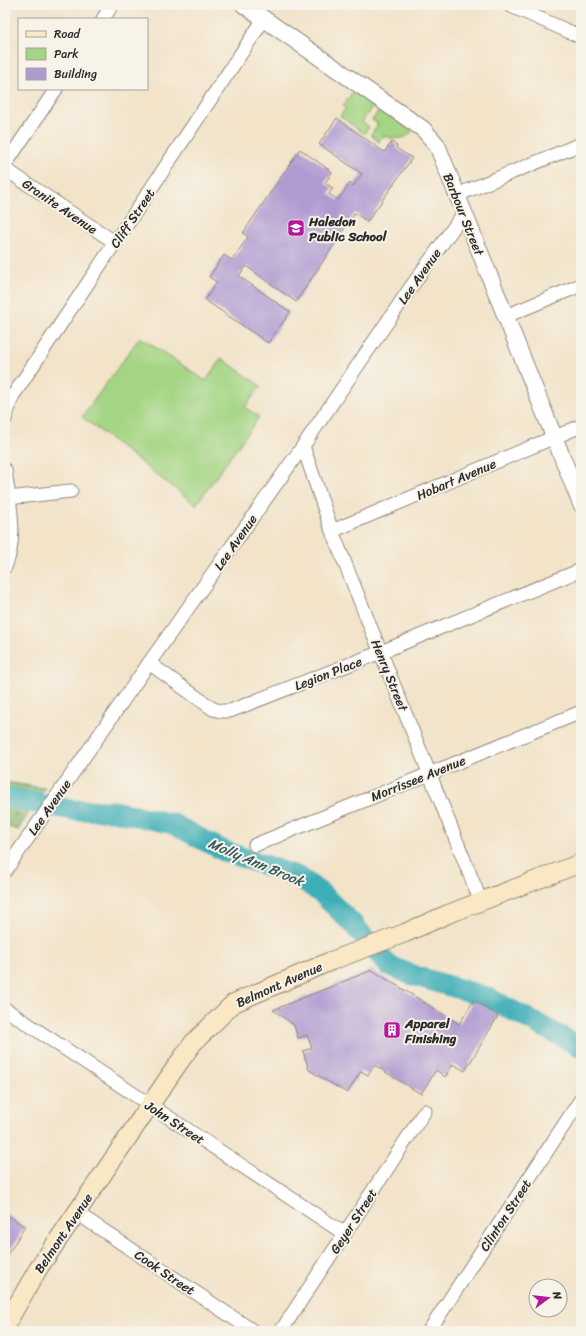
<svg xmlns="http://www.w3.org/2000/svg" width="586" height="1336" viewBox="0 0 586 1336" font-family="Sriracha,sans-serif">
	<style>
		.green { fill: #a4d584; stroke: #688058 }
		.forest { fill: url(#forest-firs); stroke: #57704e }
		.lines { fill: none; stroke-linecap: round; stroke-linejoin: round }
		.river { stroke: #3cadb7; stroke-width: 21 }
		.building { fill: #b09bd1 }
		.minor-casing { stroke: #8e877a; stroke-width: 15 }
		.tertiary-casing { stroke: #8e877a; stroke-width: 18 }
		.secondary-casing { stroke: #8e877a; stroke-width: 20 }
		.minor { stroke: #fff; stroke-width: 13 }
		.tertiary { stroke: #fff; stroke-width: 16 }
		.secondary { stroke: #fae7c3; stroke-width: 18 }
		.labels { text-anchor: middle; stroke-width: 4; stroke-linejoin: round; paint-order: stroke }
		.street-label { font-size: 13px; fill: #2b2b2b; stroke: #f7f3e8 }
		.poi-label { font-size: 13px; font-weight: bold; fill: #2b2b2b; stroke: #f7f3e8; text-anchor: start }
		.water-label { font-size: 14px; font-style: italic; fill: #31585c; stroke: #f7f3e8 }
	</style>
	<defs>
		<pattern id="forest-firs" width="22" height="20" patternUnits="userSpaceOnUse"><rect width="22" height="20" fill="#83b672"/><path d="M5 1l3.5 6h-7zM16 11l3.5 6h-7z" fill="#6b945e"/></pattern>
	</defs>
	<rect width="100%" height="100%" fill="#f7f3e8"/>
	<filter id="ink" filterUnits="userSpaceOnUse"><feTurbulence type="fractalNoise" baseFrequency=".025" numOctaves="2"/><feDisplacementMap in="SourceGraphic" scale="8" xChannelSelector="R" yChannelSelector="G"/><feConvolveMatrix kernelMatrix="1 2 1 2 8 2 1 2 1" color-interpolation-filters="sRGB"/></filter>
	<filter id="wash" filterUnits="userSpaceOnUse"><feTurbulence type="fractalNoise" baseFrequency=".012" numOctaves="4" result="noise"/><feDisplacementMap in="SourceGraphic" scale="16" xChannelSelector="R" yChannelSelector="G"/><feGaussianBlur stdDeviation="0.9" result="paint"/><feColorMatrix in="noise" values="0 0 0 0 0 0 0 0 0 0 0 0 0 0 0 0 0 1.4 0 .05"/><feComposite in="paint" operator="in"/></filter>
	<g filter="url(#wash)">
		<rect width="100%" height="100%" fill="#f2e3c9"/>
		<g class="green">
			<path d="M355,89L375,102L362,122L369,127L364,134L340,116L346,108L343,106Z"/>
			<path d="M381,108L412,131C405,141 394,139 383,136L379,142L371,135L378,124L372,120Z"/>
			<path d="M140,337L206,381L221,358L261,386L245,407L259,417L196,505L82,417Z"/>
		</g>
		<path class="forest" d="M5,782L45,788L18,830L5,826Z"/>
		<g class="lines">
			<path class="river" d="M5,797L72,810L114,811L173,824L224,851L299,877L322,894L353,924L388,965L412,975L487,997L581,1047"/>
		</g>
		<g id="blocks">
			<g class="building">
				<path d="M337,118L384,152L392,142L397,146L396,148L412,158L367,222L355,213L296,302L246,266L239,276L290,312L268,343L205,300L217,282L209,277L224,255L232,260L248,237L243,233L300,149L332,172L325,183L333,188L329,194L338,200L350,183L353,186L362,174L319,144Z"/>
				<path d="M372,970L459,1024L474,1000L498,1016L465,1071L453,1064L445,1077L436,1070L421,1094L374,1065L368,1075L361,1071L347,1093L309,1070L303,1051L312,1048L307,1035L298,1038L294,1025L273,1010Z"/>
				<path d="M5,1213L25,1227L5,1258Z"/>
			</g>
		</g>
	</g>
	<g filter="url(#ink)">
		<use href="#blocks" fill-opacity="0" stroke="#8e877a" stroke-width="1"/>
		<g class="lines">
			<defs>
				<g id="minor">
					<path d="M509,5L581,37"/>
					<path d="M103,19L112,5"/>
					<path d="M5,165L56,89"/>
					<path d="M5,169L116,243"/>
					<path d="M457,195L581,144"/>
					<path d="M506,316L581,285"/>
					<path d="M5,419L12,397L264,19"/>
					<path d="M303,446L332,531L481,902"/>
					<path d="M5,470C9,501 18,537 5,567"/>
					<path d="M8,498L71,491"/>
					<path d="M332,531L581,426"/>
					<path d="M149,663L213,709L221,711H230L381,652L581,570"/>
					<path d="M255,845L581,712"/>
					<path d="M5,871L149,663L303,446L411,287L464,213"/>
					<path d="M5,1009L345,1234"/>
					<path d="M77,1213L253,1331"/>
					<path d="M281,1331L425,1111"/>
					<path d="M429,1331L581,1099"/>
				</g>
				<path id="tertiary" d="M244,5L423,129L437,145L581,504"/>
				<path id="secondary" d="M5,1326L38,1269L178,1064L193,1043L234,1003L331,961L405,933L448,914L581,863"/>
			</defs>
			<use href="#minor" class="minor-casing"/>
			<use href="#tertiary" class="tertiary-casing"/>
			<use href="#secondary" class="secondary-casing"/>
			<use href="#minor" class="minor"/>
			<use href="#tertiary" class="tertiary"/>
			<use href="#secondary" class="secondary"/>
		</g>
	</g>
	<defs>
		<symbol id="school-square" viewBox="-11 -11 22 22"><rect x="-9" y="-9" width="18" height="18" rx="4" fill="#b5179e" stroke="#f7f3e8"/><path d="M0-5L7-2L0 1L-7-2ZM-4 1L0 2.5L4 1V4Q0 6-4 4Z" fill="#fff"/></symbol>
		<symbol id="building-square" viewBox="-11 -11 22 22"><rect x="-9" y="-9" width="18" height="18" rx="4" fill="#b5179e" stroke="#f7f3e8"/><path d="M-4-6H4V6H1V3H-1V6H-4ZM-2.5-4.3h1.7v1.8h-1.7ZM.8-4.3h1.7v1.8H.8ZM-2.5-1h1.7V.8h-1.7ZM.8-1h1.7V.8H.8Z" fill="#fff"/></symbol>
	</defs>
	<g fill-rule="evenodd">
		<use href="#school-square" x="286" y="218" width="20" height="20"/>
		<use href="#building-square" x="382" y="1020" width="20" height="20"/>
	</g>
	<g class="labels">
		<g class="street-label">
			<text transform="translate(60 206) rotate(34)" y="5">Granite Avenue</text>
			<text transform="translate(464 214) rotate(68)" y="5">Barbour Street</text>
			<text transform="translate(132 218) rotate(-56)" y="5">Cliff Street</text>
			<text transform="translate(419 276) rotate(-55)" y="5">Lee Avenue</text>
			<text transform="translate(456 479) rotate(-23)" y="5">Hobart Avenue</text>
			<text transform="translate(235 542) rotate(-55)" y="5">Lee Avenue</text>
			<text transform="translate(328 673) rotate(-21)" y="5">Legion Place</text>
			<text transform="translate(390 675) rotate(68)" y="5">Henry Street</text>
			<text transform="translate(418 778) rotate(-22)" y="5">Morrissee Avenue</text>
			<text transform="translate(49 807) rotate(-55)" y="5">Lee Avenue</text>
			<text transform="translate(279 984) rotate(-24)" y="5">Belmont Avenue</text>
			<text transform="translate(175 1122) rotate(33)" y="5">John Street</text>
			<text transform="translate(505 1215) rotate(-57)" y="5">Clinton Street</text>
			<text transform="translate(353 1221) rotate(-57)" y="5">Geyer Street</text>
			<text transform="translate(63 1233) rotate(-56)" y="5">Belmont Avenue</text>
			<text transform="translate(165 1272) rotate(34)" y="5">Cook Street</text>
		</g>
		<g class="poi-label">
			<text x="309" y="226">Haledon<tspan x="309" dy="15">Public School</tspan></text>
			<text x="405" y="1028">Apparel<tspan x="405" dy="15">Finishing</tspan></text>
		</g>
		<g class="water-label">
			<text transform="translate(256 862) rotate(23)" y="5">Molly Ann Brook</text>
		</g>
	</g>
	<rect width="586" height="1336" fill="none" stroke="#f7f3e8" stroke-width="20"/>
	<rect x="18" y="18" width="130" height="72" fill="#f7f3e8" stroke="#a5a39c"/>
	<rect x="26" y="31" width="20" height="6" fill="#fae7c3" stroke="#a5a39c"/>
	<text x="54" y="38" font-size="12" fill="#2b2b2b">Road</text>
	<rect x="26" y="48" width="20" height="12" fill="#a4d584" stroke="#a5a39c"/>
	<text x="54" y="58" font-size="12" fill="#2b2b2b">Park</text>
	<rect x="26" y="68" width="20" height="12" fill="#b09bd1" stroke="#a5a39c"/>
	<text x="54" y="78" font-size="12" fill="#2b2b2b">Building</text>
	<g transform="translate(548 1298) rotate(75)"><circle r="19" fill="#f7f3e8" stroke="#a5a39c"/>
	<path d="M0-3L7 15L0 10L-7 15Z" fill="#b5179e"/>
	<text y="-6" font-size="11" font-weight="bold" text-anchor="middle" fill="#2b2b2b">N</text>
	</g>
</svg>
